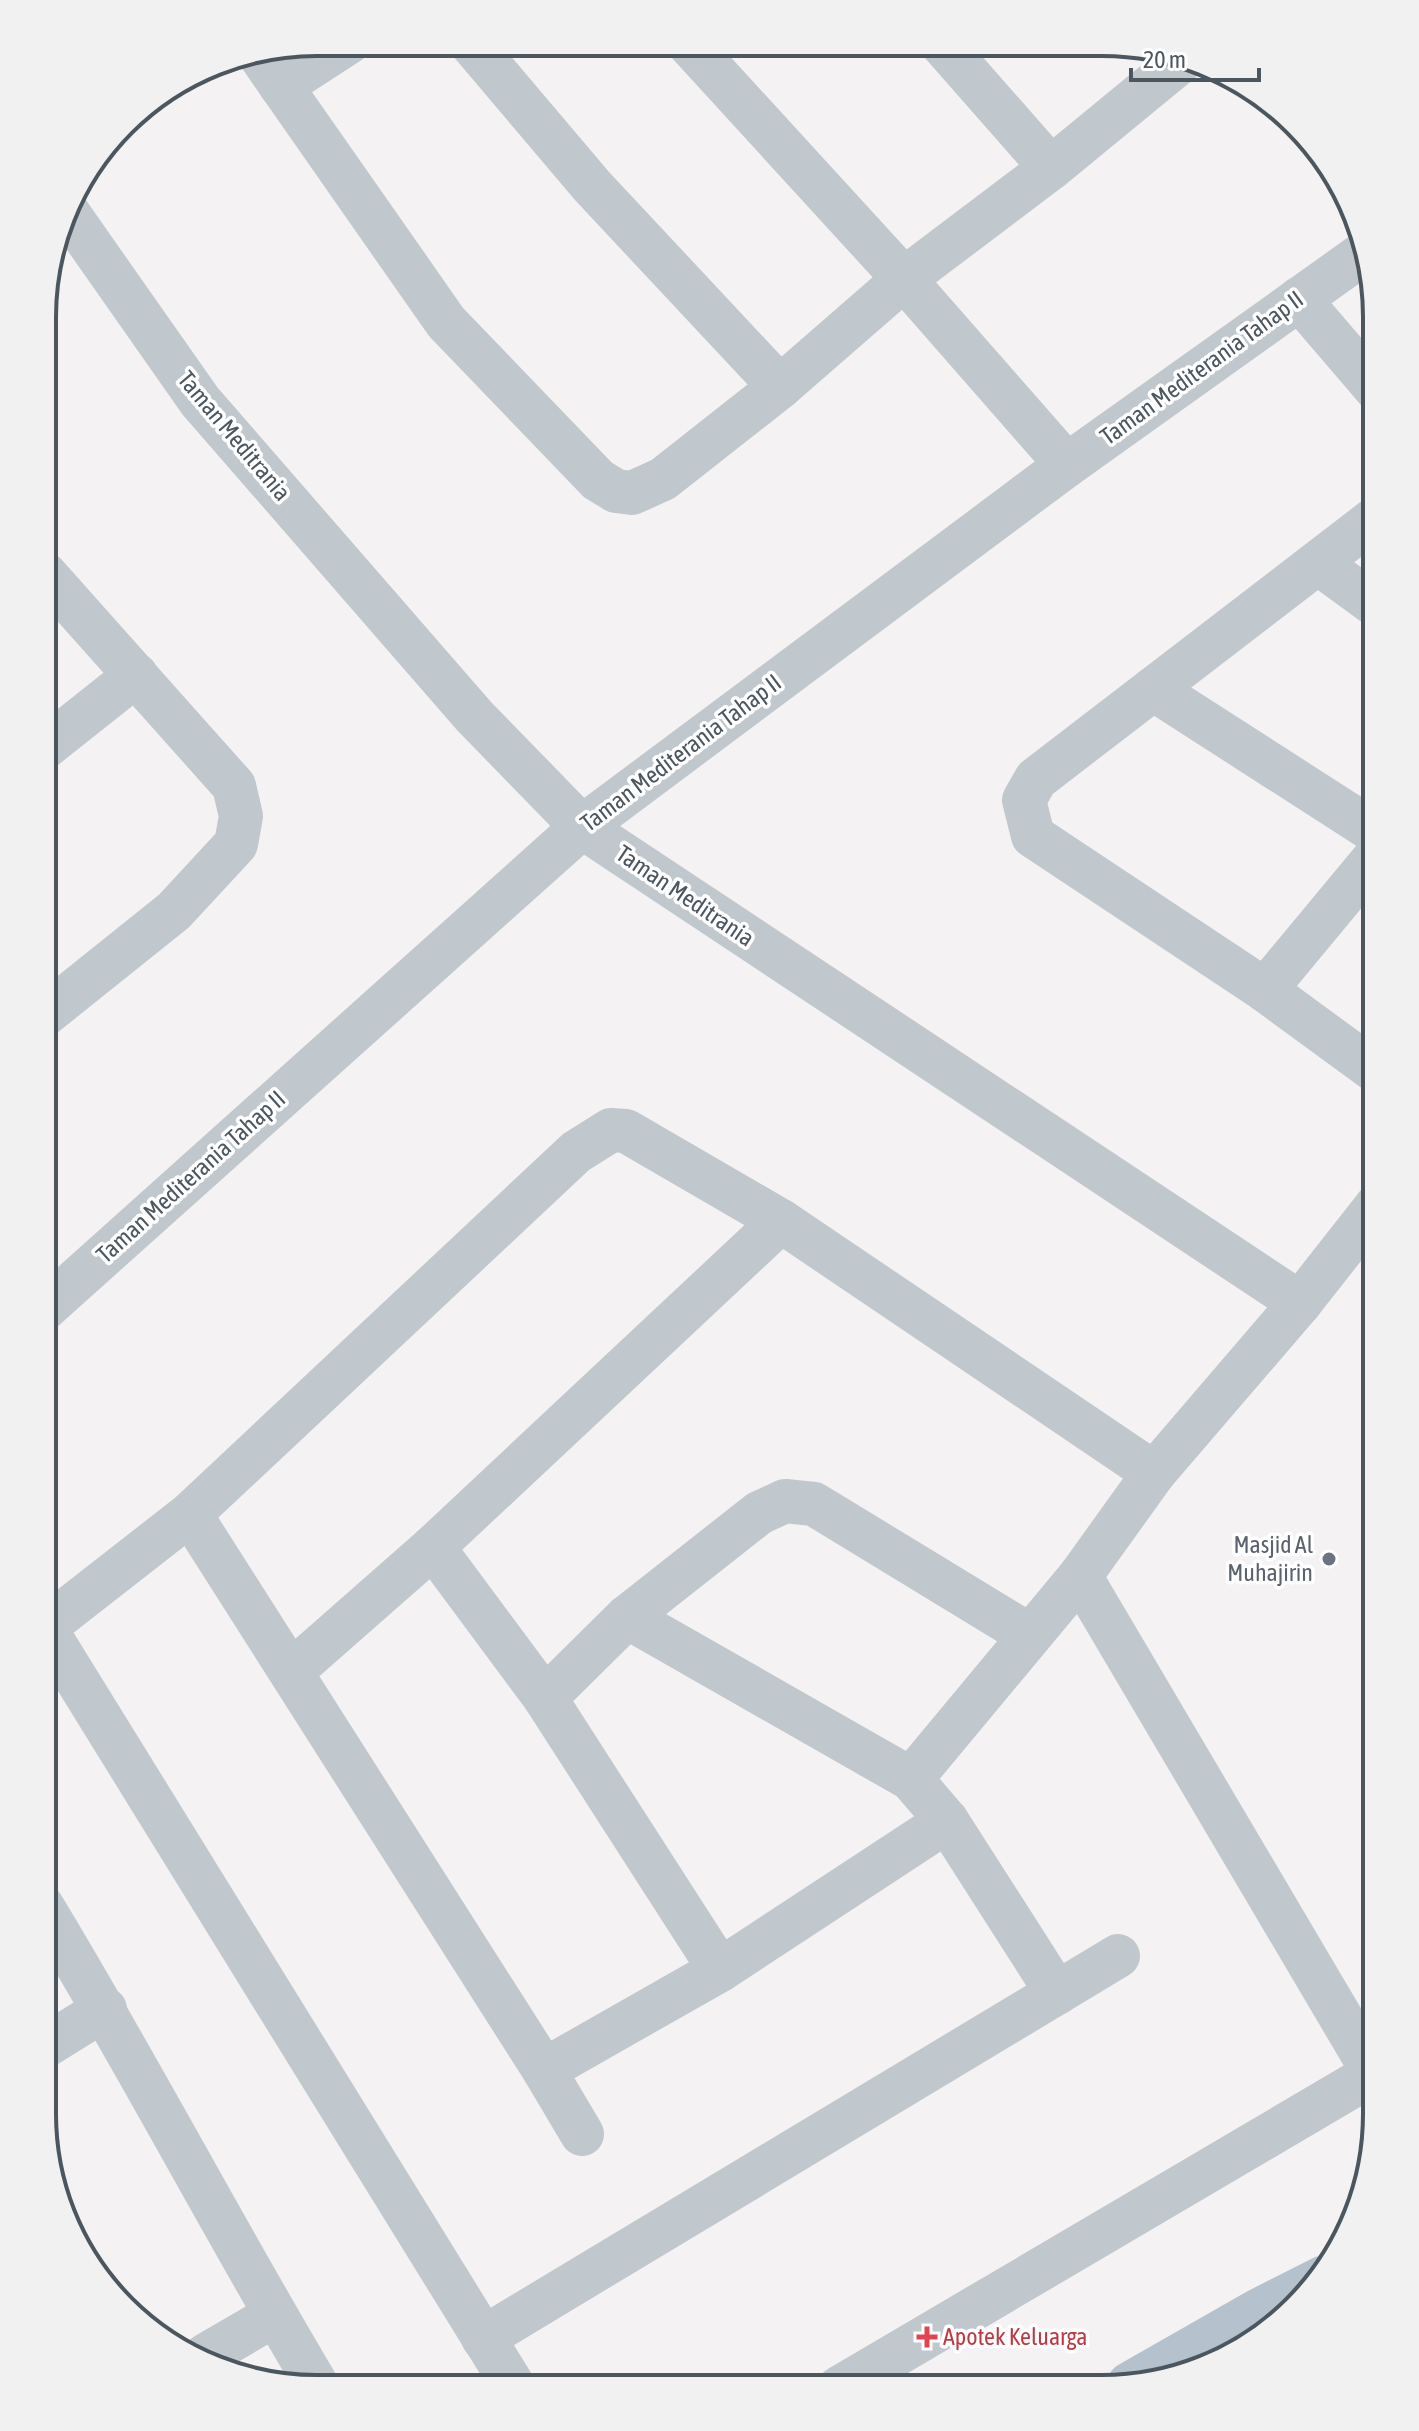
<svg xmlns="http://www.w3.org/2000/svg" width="1419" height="2431" viewBox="0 0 1419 2431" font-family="'Asap Condensed',sans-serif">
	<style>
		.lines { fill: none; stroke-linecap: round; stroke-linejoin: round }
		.minor { stroke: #c0c7cd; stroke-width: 44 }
		.major { stroke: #b5c2cd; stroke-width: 44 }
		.worship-dot { fill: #6b7280; stroke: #fff; stroke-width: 3 }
		.health-dot { fill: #e0444e; stroke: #fff; stroke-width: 3 }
		.labels { text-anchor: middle; stroke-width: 7; stroke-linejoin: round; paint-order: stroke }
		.street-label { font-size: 24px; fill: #4c565e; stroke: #fff }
		.worship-label { font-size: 24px; fill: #5b616d; stroke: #fff; text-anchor: end }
		.health-label { font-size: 24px; fill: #be3a42; stroke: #fff; text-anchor: start }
		.rim { fill: none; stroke: #4c565e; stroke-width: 4 }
	</style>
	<rect width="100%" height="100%" fill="#f4f2f2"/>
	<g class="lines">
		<g class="minor">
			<path d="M349,42L281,86L446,322L598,480L616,491L632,493L663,479L780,387L904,279L1051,168L1180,62"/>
			<path d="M470,42L592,186L780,387"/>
			<path d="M688,43L904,279L1067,465"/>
			<path d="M942,44L1051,168"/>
			<path d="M259,54L281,86"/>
			<path d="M66,210L200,401L474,716L582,827L1300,1303"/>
			<path d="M1299,299L1377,390"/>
			<path d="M1318,563L1377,606"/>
			<path d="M1153,689L1377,833"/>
			<path d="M44,748L136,675"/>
			<path d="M1265,990L1377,855"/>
			<path d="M43,1016L174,911L236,844L241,816L234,786L44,573"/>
			<path d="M1377,1072L1265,990L1033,836L1024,800L1036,779L1377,517"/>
			<path d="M43,1310L582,827L1067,465L1364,253"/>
			<path d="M190,1514L544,2070L720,1970L947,1821"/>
			<path d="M433,1547L545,1698L720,1970"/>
			<path d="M1080,1576L1376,2077"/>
			<path d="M627,1617L911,1779L947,1821L1057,1993"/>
			<path d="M43,1625L514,2387"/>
			<path d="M44,1628L190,1514L576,1152L611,1130L626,1131L781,1221L1154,1473"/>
			<path d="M292,1671L433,1547L781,1221"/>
			<path d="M545,1698L627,1617L759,1513L785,1501L814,1504L1029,1635"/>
			<path d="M911,1779L1080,1576L1154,1473L1300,1303L1377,1205"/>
			<path d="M42,1906C138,2064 223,2228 318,2387"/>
			<path d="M42,2048L105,2009"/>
			<path d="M544,2070L582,2134"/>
			<path d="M483,2338L1118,1956"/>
			<path d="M206,2355L275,2315"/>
			<path d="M839,2388L1376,2072"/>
		</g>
		<path class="major" d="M1129,2384L1257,2311L1322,2278"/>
	</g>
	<circle class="worship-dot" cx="1329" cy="1559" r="8"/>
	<path class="health-dot" d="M923 2325h8v8h8v8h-8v8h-8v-8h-8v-8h8z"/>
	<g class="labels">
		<g class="street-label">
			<text transform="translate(1202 368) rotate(-36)" y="8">Taman Mediterania Tahap II</text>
			<text transform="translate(234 436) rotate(50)" y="8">Taman Meditrania</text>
			<text transform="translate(681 753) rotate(-37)" y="8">Taman Mediterania Tahap II</text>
			<text transform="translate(685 896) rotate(34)" y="8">Taman Meditrania</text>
			<text transform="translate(191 1177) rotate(-42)" y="8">Taman Mediterania Tahap II</text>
		</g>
		<g class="worship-label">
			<text x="1313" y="1553">Masjid Al<tspan x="1313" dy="28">Muhajirin</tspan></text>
		</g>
		<g class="health-label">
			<text x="943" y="2345">Apotek Keluarga</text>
		</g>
	</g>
	<path d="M0 0H1419V2431H0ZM317 56H1102A261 261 0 0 1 1363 317V2114A261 261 0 0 1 1102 2375H317A261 261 0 0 1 56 2114V317A261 261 0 0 1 317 56Z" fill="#f1f1f2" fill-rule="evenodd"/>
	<path class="rim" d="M317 56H1102A261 261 0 0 1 1363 317V2114A261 261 0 0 1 1102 2375H317A261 261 0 0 1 56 2114V317A261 261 0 0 1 317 56Z"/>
	<path d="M1131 68v12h128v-12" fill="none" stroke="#4c565e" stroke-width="4"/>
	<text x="1143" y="68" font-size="24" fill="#4c565e" stroke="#ffffff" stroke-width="6" paint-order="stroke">20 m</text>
</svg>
